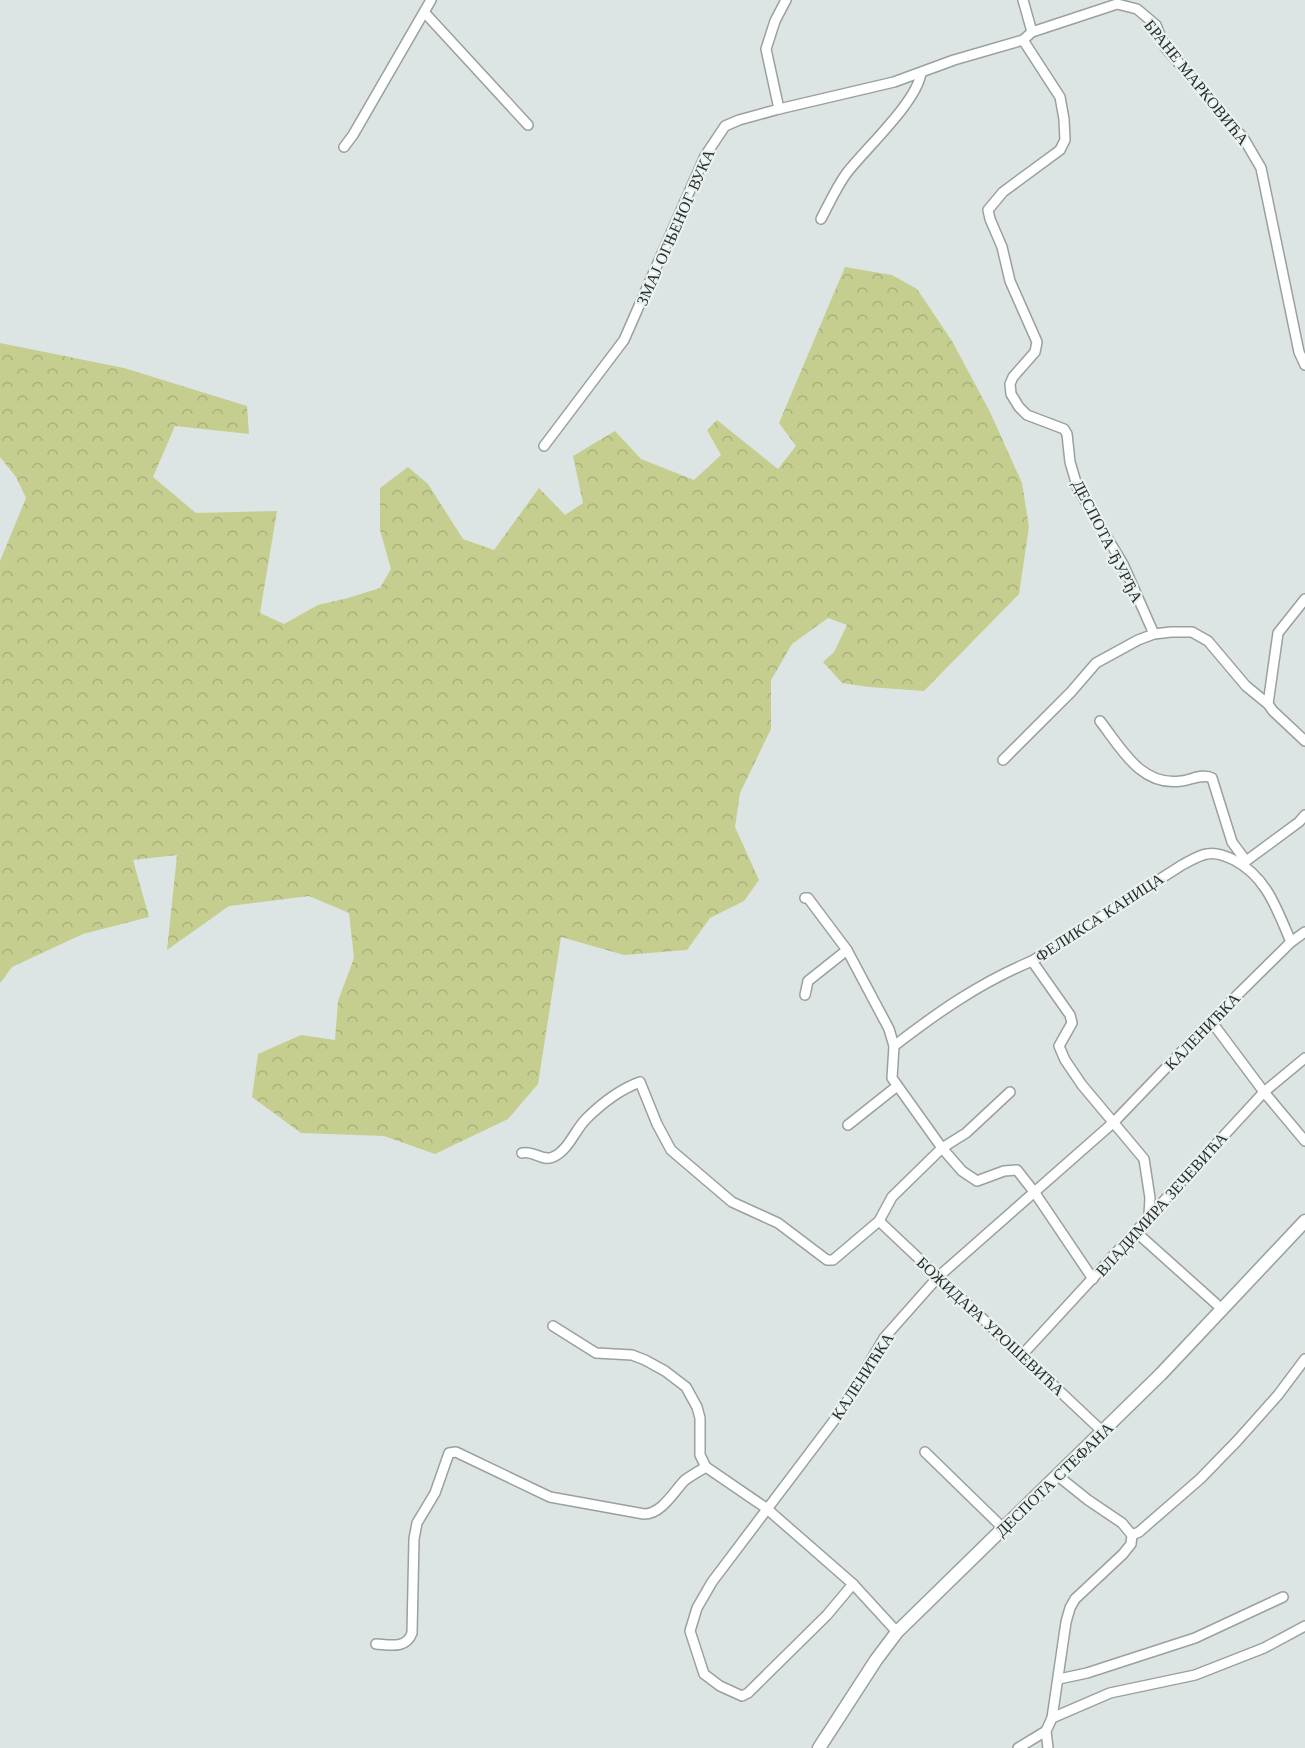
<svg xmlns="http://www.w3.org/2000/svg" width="1305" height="1748" viewBox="0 0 1305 1748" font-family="'Libre Baskerville',serif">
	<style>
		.forest { fill: url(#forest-crowns) }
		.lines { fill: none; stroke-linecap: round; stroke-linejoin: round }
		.minor-casing { stroke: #99a19f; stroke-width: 12 }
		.major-casing { stroke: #99a19f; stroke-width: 15 }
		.minor { stroke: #fff; stroke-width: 9 }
		.major { stroke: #fff; stroke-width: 12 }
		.labels { text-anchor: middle; stroke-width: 4.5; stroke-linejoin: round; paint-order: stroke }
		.street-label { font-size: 16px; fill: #2a2d2c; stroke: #e9f2f0 }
	</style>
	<defs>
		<pattern id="forest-crowns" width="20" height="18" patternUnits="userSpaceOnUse" patternTransform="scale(1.5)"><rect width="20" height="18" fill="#c5ce8f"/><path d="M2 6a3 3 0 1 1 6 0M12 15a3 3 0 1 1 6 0" fill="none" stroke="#a9b17c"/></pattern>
	</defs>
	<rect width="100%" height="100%" fill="#dce5e3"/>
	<path class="forest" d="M845,267L892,275L917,289L952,341L990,412L1022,483L1029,527L1019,594L924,691L869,687L842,683L823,662L834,652L847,625L828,618L792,644L771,680V729L740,793L735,827L759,880L744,901L710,918L687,950L624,955L561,937L538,1084L508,1119L435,1154L384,1136L301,1133L252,1097L258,1054L301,1035L335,1040L338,1001L354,958L349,913L309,896L229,906L167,950L177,855L133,860L149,917L83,934L12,967L0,983V561L26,498L16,477L0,457V343L124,368L247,406L249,434L175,426L153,477L196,513L277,511L260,613L284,624L318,605L348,598L380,588L391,569L380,530V488L408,467L428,484L463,539L494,550L539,488L565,515L583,503L573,456L615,431L641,459L694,480L721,455L707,430L717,420L778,469L796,446L779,423Z"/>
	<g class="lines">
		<defs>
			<g id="minor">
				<path d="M1023,0L1032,32"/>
				<path d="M425,13L528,125"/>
				<path d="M1023,40L1060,97L1064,119L1065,140L1060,150L1003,192L988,210L990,219L1002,247L1010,281L1037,342L1035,352L1013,377L1010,384L1011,394L1019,407L1027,415L1064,429L1067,434L1070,462L1078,489L1123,564L1154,634"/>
				<path d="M779,109L766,49L775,21L786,0"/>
				<path d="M344,147L353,135L431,0"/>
				<path d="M821,219C829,204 836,188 846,174C865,149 917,102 921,73"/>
				<path d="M544,446L624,340L705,156L725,126L739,120L779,109L894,82L954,60L1023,40L1032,32L1117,4L1137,9L1156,25L1165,47L1244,139L1261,168L1299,352L1305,365"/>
				<path d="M1268,704L1278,633L1305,599"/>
				<path d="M1100,721C1121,748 1141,787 1181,781C1191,780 1203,773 1212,778L1232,842L1246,861"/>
				<path d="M1003,760L1071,692L1096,663L1138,640L1154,634L1171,632H1192L1208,641L1246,686L1268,704L1273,711L1305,741"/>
				<path d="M1242,864L1299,822L1305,815"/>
				<path d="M805,898H808L847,950L889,1029L894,1046L892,1078L942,1148L962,1171L977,1181L1004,1171L1017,1170L1035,1193L1093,1279"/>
				<path d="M1032,961L1070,1015L1072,1023L1059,1046L1065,1060L1082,1085L1144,1159L1150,1198L1149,1215"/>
				<path d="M805,995L808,981L847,950"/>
				<path d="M1211,1021L1264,1092L1305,1141"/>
				<path d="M894,1046C938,1012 981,982 1032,961L1182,865C1190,861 1199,855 1207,854C1216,852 1226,856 1234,860C1267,877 1277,910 1291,942"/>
				<path d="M848,1125L896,1087"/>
				<path d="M522,1153C533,1150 543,1162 553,1157C568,1151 575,1130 586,1119C601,1104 621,1089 640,1082L657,1124L671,1150L732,1202L778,1223L827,1260H833L879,1221L892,1197L942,1148L966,1133L1010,1092"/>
				<path d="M879,1221L1103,1432"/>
				<path d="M1136,1232L1223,1310"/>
				<path d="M553,1326L596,1353L632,1355L645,1360L665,1371L686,1387L697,1407L700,1418V1455L706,1467L766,1508L853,1584L897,1632"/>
				<path d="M1022,1355L1264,1092L1305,1058"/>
				<path d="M925,1452L1003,1528"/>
				<path d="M1132,1535L1139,1532L1200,1479L1237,1441L1278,1395L1305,1359"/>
				<path d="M853,1584L827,1615L748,1693L742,1696L720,1686L704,1674L690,1631L697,1608L712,1582L842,1410L884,1338L938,1277L1114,1122L1211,1021L1291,942L1305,932"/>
				<path d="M376,1644C391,1645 406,1649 412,1633L414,1539L417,1523L435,1493L449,1453L456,1452L550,1497L644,1514C662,1514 674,1491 685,1480C692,1475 699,1471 706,1467"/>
				<path d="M1059,1679L1087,1673L1195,1638L1283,1597"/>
				<path d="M1052,1718L1110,1693L1195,1675L1264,1648L1305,1626"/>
				<path d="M1018,1748L1046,1731"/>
				<path d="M1048,1748L1046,1731L1052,1718L1066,1622L1070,1608L1075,1599L1123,1554L1131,1544L1132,1535L1122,1523L1088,1500L1058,1476"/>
			</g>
			<path id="major" d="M819,1748L876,1660L897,1632L1161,1374L1305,1221"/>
		</defs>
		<use href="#minor" class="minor-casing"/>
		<use href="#major" class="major-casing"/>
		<use href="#minor" class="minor"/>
		<use href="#major" class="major"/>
	</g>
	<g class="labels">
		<g class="street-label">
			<text transform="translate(1197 82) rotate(51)" y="6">БРАНЕ МАРКОВИЋА</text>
			<text transform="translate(675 227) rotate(-66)" y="6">ЗМАЈ ОГЊЕНОГ ВУКА</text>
			<text transform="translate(1108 541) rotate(63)" y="6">ДЕСПОТА ЂУРЂА</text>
			<text transform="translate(1099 917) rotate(-33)" y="6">ФЕЛИКСА КАНИЦА</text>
			<text transform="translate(1202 1031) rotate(-46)" y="6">КАЛЕНИЋКА</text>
			<text transform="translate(1161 1204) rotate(-48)" y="6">ВЛАДИМИРА ЗЕЧЕВИЋА</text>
			<text transform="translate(991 1326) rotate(43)" y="6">БОЖИДАРА УРОШЕВИЋА</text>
			<text transform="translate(862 1376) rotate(-57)" y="6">КАЛЕНИЋКА</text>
			<text transform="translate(1054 1479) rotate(-44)" y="6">ДЕСПОТА СТЕФАНА</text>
		</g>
	</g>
</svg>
